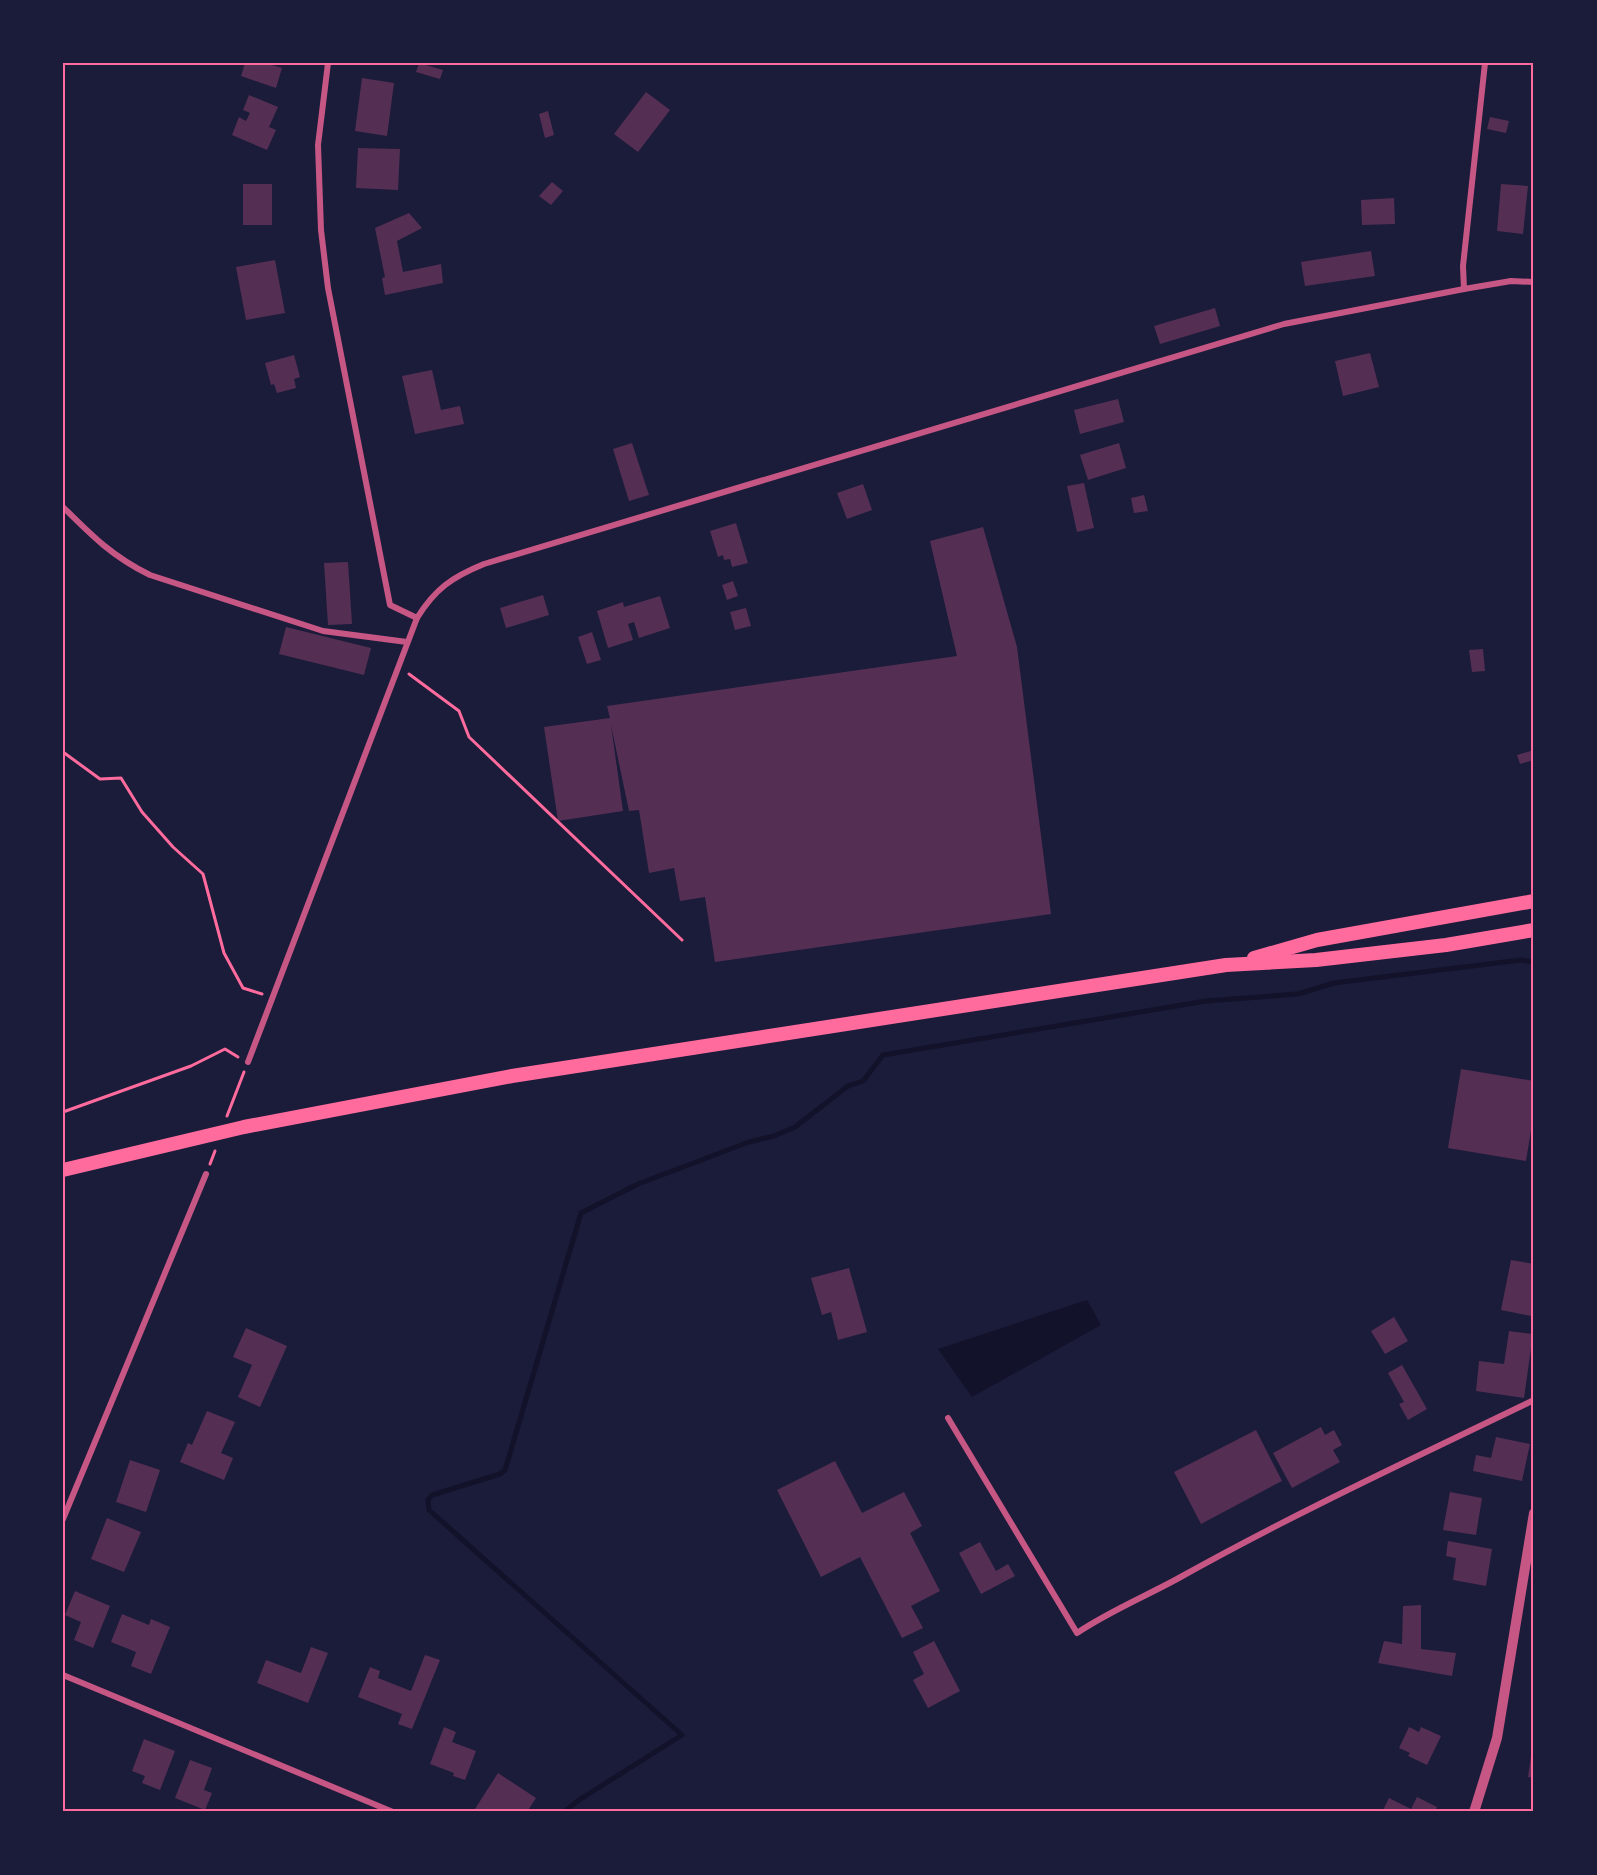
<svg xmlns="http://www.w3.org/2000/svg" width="1597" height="1875" viewBox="0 0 1597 1875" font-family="'Titillium Web',sans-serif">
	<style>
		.water { fill: #12122b }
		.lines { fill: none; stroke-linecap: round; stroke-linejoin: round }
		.stream { stroke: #12122b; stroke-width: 5 }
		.building { fill: #542f53 }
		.path { stroke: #ff6b9d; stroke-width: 3 }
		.minor { stroke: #c65784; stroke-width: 6 }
		.tertiary { stroke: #c65784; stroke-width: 10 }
		.primary { stroke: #ff6b9d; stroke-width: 14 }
		.neatline { fill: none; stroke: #ff6b9d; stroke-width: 2 }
	</style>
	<rect width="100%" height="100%" fill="#1b1b3a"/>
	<path class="water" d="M1087,1300L1101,1325L972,1397L938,1349Z"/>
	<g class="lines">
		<path class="stream" d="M564,1812L579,1800L682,1735L429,1510L428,1500L432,1495L500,1474L505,1470L581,1213L638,1184L749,1142L774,1136L795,1127L848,1086L863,1081L883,1055L1206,1001L1298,994L1334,983L1521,960L1534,962"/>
	</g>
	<g class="building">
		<path d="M245,63H272V65L282,68L276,88L241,76Z"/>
		<path d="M419,63L443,70L440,79L416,72Z"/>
		<path d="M362,78L394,83L387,136L355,131Z"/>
		<path d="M646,92L670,110L638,152L614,134Z"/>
		<path d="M249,95L278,107L269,127L276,130L267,150L232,135L239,117L246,121L250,113L243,110Z"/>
		<path d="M548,111L554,135L545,138L539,114Z"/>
		<path d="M1490,117L1509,121L1506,133L1487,129Z"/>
		<path d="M358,148L400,149L398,190L356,188Z"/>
		<path d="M552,182L563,191L551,205L539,196Z"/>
		<rect x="243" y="184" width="29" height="41"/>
		<path d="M1501,184L1528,186L1523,234L1497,231Z"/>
		<path d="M1394,198L1395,224L1362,225L1361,200Z"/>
		<path d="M409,213L422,228L397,241L403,272L441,264L443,283L385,295L382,278L385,277L375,228Z"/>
		<path d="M1371,251L1375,276L1305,286L1301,262Z"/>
		<path d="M275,260L285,313L246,320L236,267Z"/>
		<path d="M1215,308L1220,326L1160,344L1154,326Z"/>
		<path d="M1370,353L1379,387L1343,396L1335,361Z"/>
		<path d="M294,355L300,377L294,379L296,388L277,393L274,384L271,385L265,363Z"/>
		<path d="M432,370L441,410L460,406L464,424L415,434L402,376Z"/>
		<path d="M1118,399L1124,422L1080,434L1074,410Z"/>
		<path d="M632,443L649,495L629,501L613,449Z"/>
		<path d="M1119,443L1126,468L1088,480L1080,455Z"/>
		<path d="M1084,483L1094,528L1077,532L1067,486Z"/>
		<path d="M863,484L872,510L847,519L837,493Z"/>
		<path d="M1144,495L1148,511L1134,513L1131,498Z"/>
		<path d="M736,523L748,563L732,567L730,559L724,560L723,555L718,557L710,531Z"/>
		<path d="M983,527L1017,647L1051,914L715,962L705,897L680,901L674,868L649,873L639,810L629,811L611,725L623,811L558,821L544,727L610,718L607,706L957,656L930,541Z"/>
		<path d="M348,562L352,624L328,625L324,563Z"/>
		<path d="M733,581L738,596L727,600L722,585Z"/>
		<path d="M543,595L549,615L506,628L500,608Z"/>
		<path d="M660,596L670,628L639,638L634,622L628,624L633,640L608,648L597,611L623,602L624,607Z"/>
		<path d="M746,608L751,626L735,630L730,612Z"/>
		<path d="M286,627L371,648L364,675L279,654Z"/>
		<path d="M592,632L601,660L587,664L578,637Z"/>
		<path d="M1483,649L1485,671L1472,672L1469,650Z"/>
		<path d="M1534,750V760L1520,764L1517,755Z"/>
		<path d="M1461,1069L1534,1081V1112L1526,1161L1448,1148Z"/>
		<path d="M1511,1260L1534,1264V1299L1531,1316L1501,1310Z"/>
		<path d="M849,1268L867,1332L838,1340L831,1312L822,1315L811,1278Z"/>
		<path d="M1394,1317L1408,1341L1385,1354L1371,1331Z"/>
		<path d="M246,1328L287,1346L260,1407L238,1397L252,1365L233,1357Z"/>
		<path d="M1509,1331L1533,1334L1524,1398L1476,1391L1479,1361L1504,1364Z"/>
		<path d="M1402,1365L1427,1409L1408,1420L1399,1404L1404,1402L1388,1373Z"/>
		<path d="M207,1411L235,1422L221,1453L233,1458L224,1480L180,1462L188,1443L192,1445Z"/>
		<path d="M1321,1427L1325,1435L1334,1430L1342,1445L1333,1450L1340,1462L1292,1488L1273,1453Z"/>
		<path d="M1256,1430L1282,1481L1201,1524L1174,1472Z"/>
		<path d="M1496,1437L1530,1444L1522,1481L1473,1471L1476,1455L1491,1458Z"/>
		<path d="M130,1460L160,1470L146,1512L116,1502Z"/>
		<path d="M835,1461L862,1513L904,1492L922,1526L910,1533L940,1591L911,1606L923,1628L902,1638L860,1557L821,1577L777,1490Z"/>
		<path d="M1450,1492L1482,1498L1476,1535L1443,1530Z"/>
		<path d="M107,1518L141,1532L124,1572L91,1559Z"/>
		<path d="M1448,1541L1492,1549L1486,1586L1453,1580L1456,1558L1446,1556Z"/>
		<path d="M980,1542L996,1571L1008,1564L1015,1576L981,1594L959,1553Z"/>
		<path d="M75,1591L110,1606L93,1648L74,1640L81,1622L65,1615Z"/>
		<path d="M1421,1605V1649L1456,1653L1452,1676L1378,1663L1384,1641L1402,1644L1403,1606Z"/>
		<path d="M122,1614L149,1625L151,1619L170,1627L151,1674L131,1666L136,1652L111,1642Z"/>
		<path d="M934,1641L960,1691L928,1708L913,1680L924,1674L913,1652Z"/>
		<path d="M311,1647L328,1653L308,1703L257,1683L266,1660L301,1673Z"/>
		<path d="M425,1655L440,1660L412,1729L398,1724L402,1714L358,1697L370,1667L380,1671L378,1678L411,1691Z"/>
		<path d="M444,1727L456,1732L452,1742L476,1751L465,1780L453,1776L454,1773L430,1764Z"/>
		<path d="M1409,1727L1419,1732L1421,1727L1441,1736L1427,1765L1408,1756L1410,1753L1399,1748Z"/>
		<path d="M144,1739L175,1751L160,1790L142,1783L145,1776L132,1771Z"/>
		<path d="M1533,1742H1534V1778L1528,1777Z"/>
		<path d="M190,1760L212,1768L204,1790L212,1793L205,1810L175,1798Z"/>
		<path d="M498,1773L536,1798L527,1812H473Z"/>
		<path d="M1417,1797L1437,1807L1435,1812H1382L1389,1798L1411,1809Z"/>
	</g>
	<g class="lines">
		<g class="path">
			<path d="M409,674L459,711L469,737L682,940"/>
			<path d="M63,752L100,779L121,778L142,812L173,847L203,874L224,953L243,988L262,994"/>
			<path d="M63,1112L191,1066L225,1049L238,1057"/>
			<path d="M227,1116L244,1072"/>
			<path d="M210,1164L215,1151"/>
		</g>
		<g class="minor">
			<path d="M328,63L318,145L321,230L328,288L390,605L417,618"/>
			<path d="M1464,289L1463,266L1485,63"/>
			<path d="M63,507C92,536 113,557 150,575L323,631L407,642"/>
			<path d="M248,1062L417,618C435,589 452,577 484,564L1284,324L1464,289L1511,281L1534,282"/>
			<path d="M948,1418L1077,1633C1108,1612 1144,1597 1177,1579C1293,1514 1414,1458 1534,1400"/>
			<path d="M63,1519L206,1174"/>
			<path d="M63,1675L393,1812"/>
		</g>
		<path class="tertiary" d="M1474,1812L1497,1738L1534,1513"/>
		<g class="primary">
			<path d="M1254,958L1317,940L1534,901"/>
			<path d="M63,1170L244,1127L512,1076L1226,965L1316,960L1446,945L1534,930"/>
		</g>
	</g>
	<rect width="1597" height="1875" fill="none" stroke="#1b1b3a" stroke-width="129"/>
	<rect x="64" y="64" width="1468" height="1746" class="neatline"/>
</svg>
